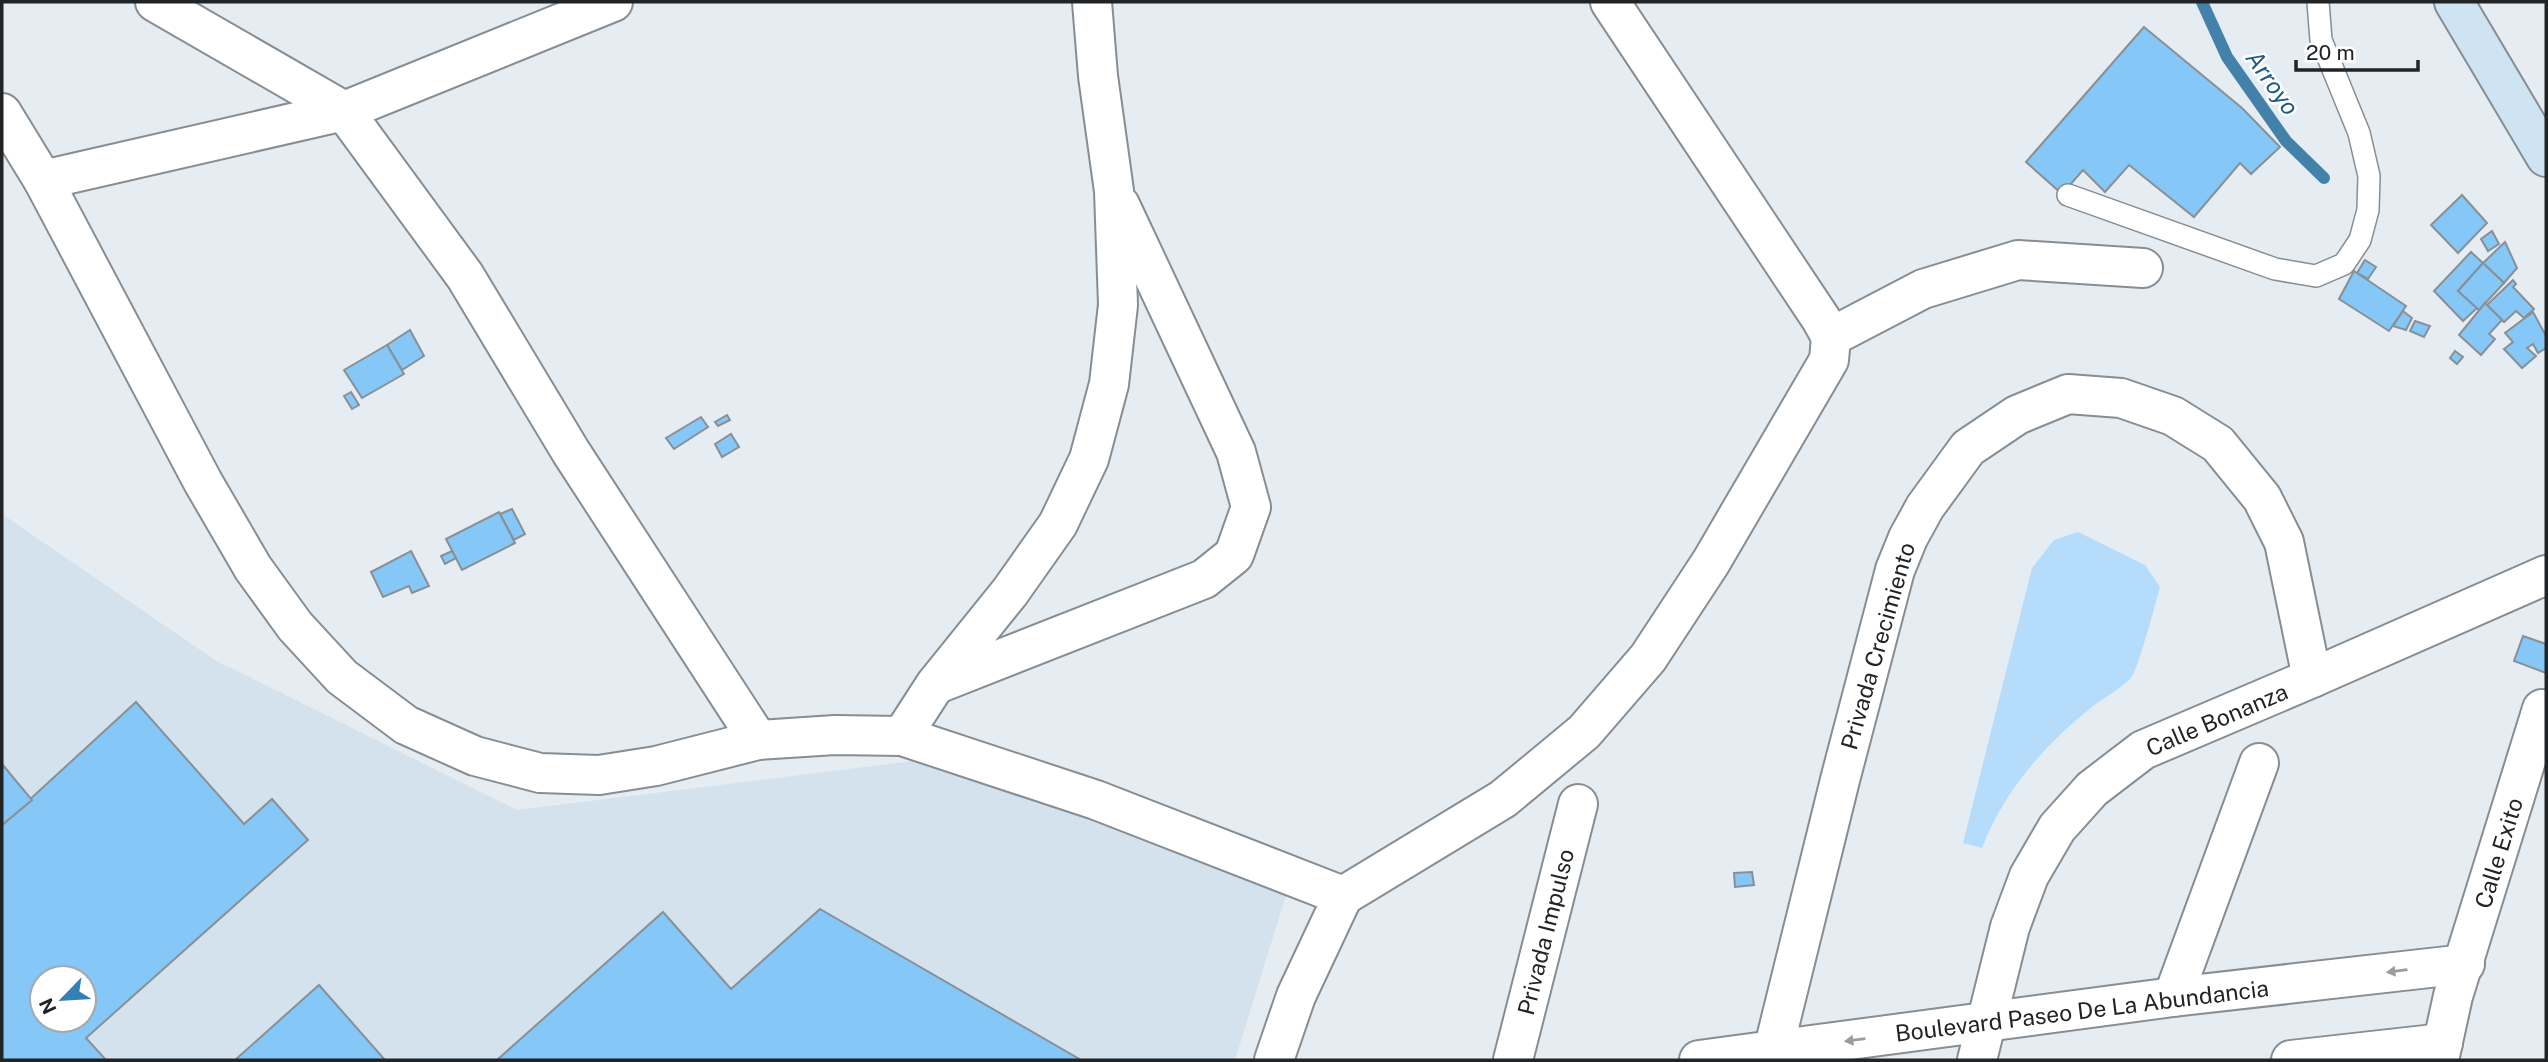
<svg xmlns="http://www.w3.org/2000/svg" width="2548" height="1062" viewBox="0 0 2548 1062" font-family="'Public Sans',sans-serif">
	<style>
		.built { fill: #d4e2ee; fill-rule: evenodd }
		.green { fill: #b5dcfa }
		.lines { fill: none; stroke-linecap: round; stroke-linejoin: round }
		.stream { stroke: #4380aa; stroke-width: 12 }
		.building { fill: #85c7f7; stroke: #899095; stroke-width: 2; fill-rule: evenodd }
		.lane-casing { stroke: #868d93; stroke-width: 24 }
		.street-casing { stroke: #868d93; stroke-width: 42 }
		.secondary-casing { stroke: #868d93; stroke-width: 42 }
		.lane { stroke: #fff; stroke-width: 21 }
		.street { stroke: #fff; stroke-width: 38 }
		.secondary { stroke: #cfe4f2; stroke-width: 38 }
		.oneway { fill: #9b9c9d }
		.labels { text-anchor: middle; stroke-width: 5; stroke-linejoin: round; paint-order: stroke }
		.street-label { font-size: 23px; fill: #212426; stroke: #fff }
		.water-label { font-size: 24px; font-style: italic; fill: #1d5b83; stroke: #fff }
	</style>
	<rect width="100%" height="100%" fill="#e5edf3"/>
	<path class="built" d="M2,514L215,660L517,810L913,761L1292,876L1235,1060H2ZM42,978H84V1020H42Z"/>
	<path class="green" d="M2078,532L2145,565L2160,587C2156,602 2138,670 2131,678C2120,689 2105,697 2092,707C2045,744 2004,791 1982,848L1963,843L2032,568L2054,540Z"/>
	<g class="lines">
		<path class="stream" d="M2202,2L2227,57L2286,141L2324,178"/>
	</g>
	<g class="building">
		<path d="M2144,27L2242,108L2280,147L2251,174L2240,163L2194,217L2129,165L2105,192L2083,170L2062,194L2026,162Z"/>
		<path d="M2462,195L2487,223L2458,253L2431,225Z"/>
		<path d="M2492,231L2499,244L2488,251L2481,239Z"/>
		<path d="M2505,242L2517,268L2504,283L2483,263Z"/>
		<path d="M2471,252L2483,263L2458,291L2477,308L2463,321L2434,291Z"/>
		<path d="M2365,260L2376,267L2368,279L2357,273Z"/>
		<path d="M2483,263L2504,283L2479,310L2458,291Z"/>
		<path d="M2354,271L2406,306L2389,331L2339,299Z"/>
		<path d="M2513,280L2516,284L2513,287L2534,309L2524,318L2516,311L2504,322L2487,305Z"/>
		<path d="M2485,303L2502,320L2489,334L2495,339L2481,355L2459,335Z"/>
		<path d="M2403,311L2412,318L2406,330L2393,326Z"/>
		<path d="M2533,312L2546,336V348L2538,353L2533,344L2527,348L2536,356L2522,368L2504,349L2513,342L2505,333Z"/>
		<path d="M2415,321L2430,326L2424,337L2410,331Z"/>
		<path d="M410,330L424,356L402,370L387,345Z"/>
		<path d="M387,345L404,374L362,398L344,370Z"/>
		<path d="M2455,351L2463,357L2457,364L2450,358Z"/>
		<path d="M351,392L359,405L352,409L344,396Z"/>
		<path d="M727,415L730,420L718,426L715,422Z"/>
		<path d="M701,417L708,427L674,449L666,438Z"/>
		<path d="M731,434L739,447L722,457L715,444Z"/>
		<path d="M512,509L525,534L514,540L500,514Z"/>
		<path d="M499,512L515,543L462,570L446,539Z"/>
		<path d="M411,551L429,586L412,593L409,586L383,597L371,572Z"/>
		<path d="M452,551L456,558L445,564L441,556Z"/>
		<path d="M2523,636L2546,644V673L2514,661Z"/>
		<path d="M136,702L244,824L272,799L308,840L86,1038L106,1060H2V825ZM42,978H84V1020H42Z"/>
		<path d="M2,764L32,800L2,825Z"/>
		<path d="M1752,872L1754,885L1735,887L1734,873Z"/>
		<path d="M820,909L1081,1060H497L663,912L731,989Z"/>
		<path d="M319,985L385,1060H235Z"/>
	</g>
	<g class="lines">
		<defs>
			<path id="lane" d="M2068,195L2275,269L2316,276L2344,264L2360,240L2368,210L2369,176L2359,133L2321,40L2318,2"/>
			<g id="street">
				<path d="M155,2L344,111L465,276L571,452L758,740"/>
				<path d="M2,113L43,180L203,482L253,568L295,626L342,677L406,725L475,756L540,773L599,775L656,766L758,740L835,735L902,736L1096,800L1343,896"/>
				<path d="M43,180L344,111L613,2"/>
				<path d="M1831,337L1923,289L2018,260L2143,268"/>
				<path d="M937,684L1204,579L1234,555L1251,507L1236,452L1120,205"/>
				<path d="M902,736L935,685L1010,592L1058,524L1089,459L1109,384L1118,305L1114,191L1098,76L1092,2"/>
				<path d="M1343,896L1503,799L1584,732L1648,658L1711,562L1829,360L1831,337L1821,319L1610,2"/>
				<path d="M2173,997L2259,763"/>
				<path d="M1773,1051L1840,780L1895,570L1908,538L1925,507L1968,448L2017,415L2068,394L2121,398L2173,416L2218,444L2262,498L2284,542L2312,678"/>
				<path d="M1274,1060L1296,996L1343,896"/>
				<path d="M1513,1060L1578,804"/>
				<path d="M1699,1060L2173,997L2465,964"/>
				<path d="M1977,1060L2010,927L2029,876L2057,828L2092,789L2143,750L2312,678L2546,575"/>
				<path d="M2291,1060L2443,1043"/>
				<path d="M2439,1060L2453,996L2542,709"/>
			</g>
			<path id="secondary" d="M2454,2L2546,157"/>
		</defs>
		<use href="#lane" class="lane-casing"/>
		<use href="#street" class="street-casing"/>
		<use href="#secondary" class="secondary-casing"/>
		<use href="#lane" class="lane"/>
		<use href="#street" class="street"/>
		<use href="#secondary" class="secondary"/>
	</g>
	<defs><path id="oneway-solid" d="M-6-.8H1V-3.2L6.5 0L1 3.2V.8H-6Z" transform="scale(1.75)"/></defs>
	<g class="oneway">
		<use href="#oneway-solid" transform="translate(2397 971) rotate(173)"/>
		<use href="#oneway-solid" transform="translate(1855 1040) rotate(173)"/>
	</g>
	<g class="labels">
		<g class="street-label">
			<text transform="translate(1878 646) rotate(-74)" y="8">Privada Crecimiento</text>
			<text transform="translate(2217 720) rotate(-23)" y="8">Calle Bonanza</text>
			<text transform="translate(2499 853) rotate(-73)" y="8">Calle Exito</text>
			<text transform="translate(1546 932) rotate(-76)" y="8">Privada Impulso</text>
			<text transform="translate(2082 1011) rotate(-7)" y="8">Boulevard Paseo De La Abundancia</text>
		</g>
		<g class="water-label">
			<text transform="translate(2272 83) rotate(55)" y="8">Arroyo</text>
		</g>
	</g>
	<rect width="2548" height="1062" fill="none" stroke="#212426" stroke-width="7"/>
	<g transform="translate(63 999) rotate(245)"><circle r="33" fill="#ffffff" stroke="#a6a7a8" stroke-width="2"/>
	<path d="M0-5L12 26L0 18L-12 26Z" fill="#3380b3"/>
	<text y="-10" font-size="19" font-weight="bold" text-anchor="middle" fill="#212426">N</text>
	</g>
	<path d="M2296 60v10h122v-10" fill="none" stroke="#212426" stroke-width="3.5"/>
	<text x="2306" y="60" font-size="21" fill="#212426" stroke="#ffffff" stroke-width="5" paint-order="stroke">20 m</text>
</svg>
